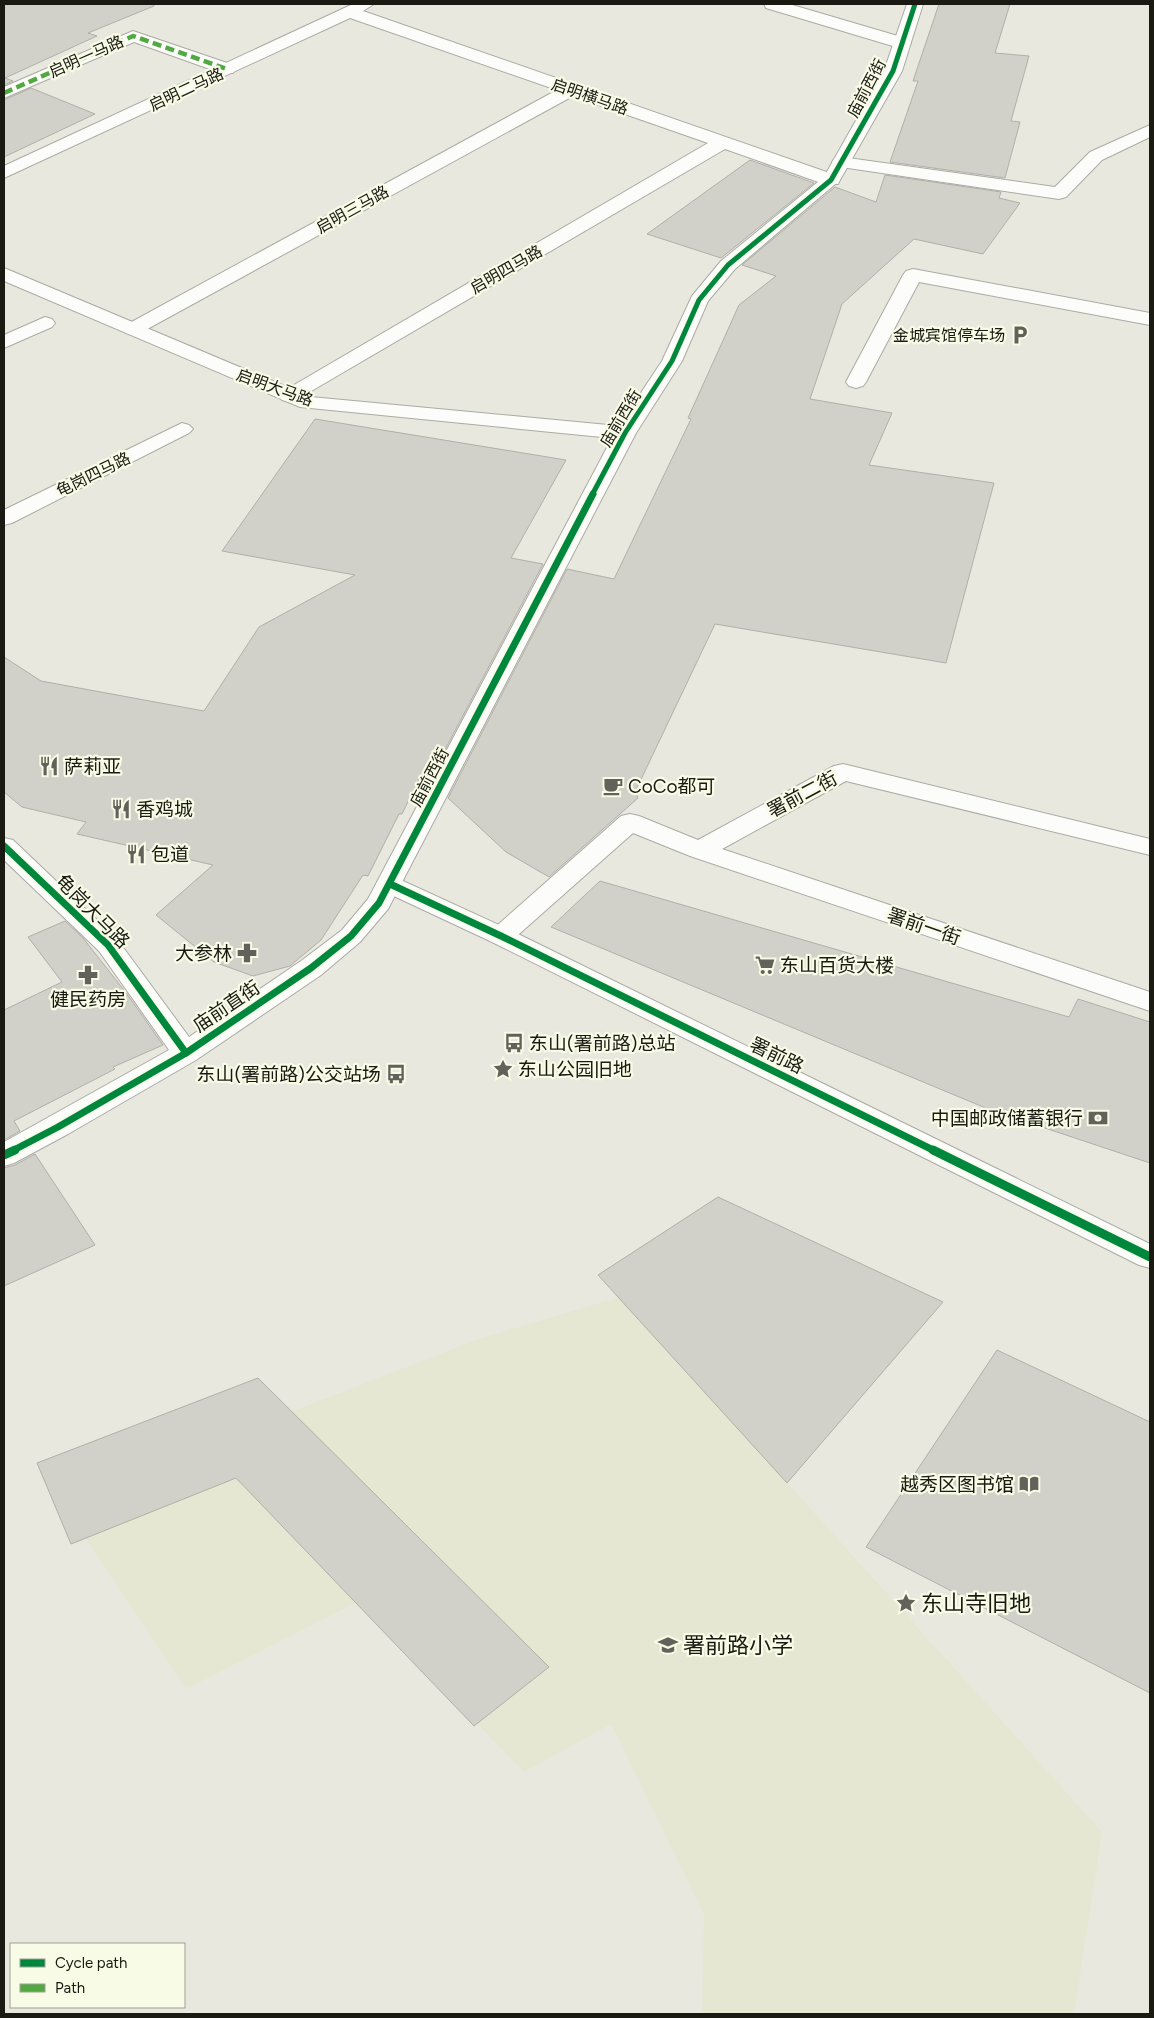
<svg xmlns="http://www.w3.org/2000/svg" width="1154" height="2018" viewBox="0 0 1154 2018" font-family="Figtree,'Noto Sans SC',sans-serif">
	<style>
		.built { fill: #e5e7d3 }
		.building { fill: #d1d1c9; stroke: #b0b0a8 }
		.lines { fill: none; stroke-linecap: round; stroke-linejoin: round }
		.lane-casing { stroke: #aaaba3; stroke-width: 2 }
		.street-casing { stroke: #aaaba3; stroke-width: 2 }
		.secondary-casing { stroke: #aaaba3; stroke-width: 2 }
		.lane { fill: #fcfcfa; fill-rule: evenodd }
		.street { fill: #fcfcfa; fill-rule: evenodd }
		.secondary { fill: #fcfcfa; fill-rule: evenodd }
		.quiet { stroke: #52a942; stroke-width: 4.5; stroke-dasharray: 9 4.5; stroke-linecap: butt }
		.cycleway-far2-casing { stroke: #f8fbe6; stroke-width: 7 }
		.cycleway-far1-casing { stroke: #f8fbe6; stroke-width: 10 }
		.cycleway-casing { stroke: #f8fbe6; stroke-width: 12 }
		.cycleway-far2 { stroke: #00873e; stroke-width: 5 }
		.cycleway-far1 { stroke: #00873e; stroke-width: 7 }
		.cycleway { stroke: #00873e; stroke-width: 9 }
		.labels { text-anchor: middle; stroke-width: 4.5; stroke-linejoin: round; paint-order: stroke }
		.far-street-label { font-size: 16px; fill: #1a1a13; stroke: #f8fbe6 }
		.far-poi-label { font-size: 16px; fill: #1a1a13; stroke: #f8fbe6; text-anchor: end }
		.poi-label { font-size: 19px; fill: #1a1a13; stroke: #f8fbe6; text-anchor: start }
		.street-label { font-size: 19px; fill: #1a1a13; stroke: #f8fbe6 }
		.near-poi-label { font-size: 22px; fill: #1a1a13; stroke: #f8fbe6; text-anchor: start }
	</style>
	<rect width="100%" height="100%" fill="#e8e8de"/>
	<path class="built" d="M620,1297L1102,1832L1074,2014H702L704,1914L611,1724L524,1772L359,1601L186,1689L61,1501L479,1339Z"/>
	<g class="building">
		<path d="M4,4H154V6L88,33L97,36L5,78L13,81L4,85Z"/>
		<path d="M939,4H1010L995,53L1029,56L1011,121L1020,122L1005,178L890,162L918,81H913Z"/>
		<path d="M31,88L95,114L4,157V100Z"/>
		<path d="M750,160L814,183L721,258L647,234Z"/>
		<path d="M885,175L1001,192L999,198L1020,203L983,254L914,239L842,304L810,399L892,413L869,465L994,483L946,663L715,624L635,792L638,798L549,877L506,852L448,798L567,569L614,579L691,419L688,418L739,305L776,276L742,265L835,187L876,202Z"/>
		<path d="M315,419L566,460L511,558L543,564L429,780L422,773L402,814H399L368,876L363,875L321,940L290,966L253,976L214,962L156,915L213,865L77,834L86,822L22,807L4,792V657L41,681L204,711L259,627L355,575L222,551Z"/>
		<path d="M600,881L1069,1017L1078,999L1150,1022V1163L988,1109L551,927Z"/>
		<path d="M65,921L83,938L127,994L163,1045L113,1067L115,1069L14,1121L20,1131L4,1140V1010L62,982L28,937Z"/>
		<path d="M35,1154L95,1245L4,1286V1168L15,1165Z"/>
		<path d="M718,1197L943,1302L787,1483L598,1275Z"/>
		<path d="M997,1350L1150,1422V1693L866,1547Z"/>
		<path d="M258,1378L549,1667L474,1726L236,1478L71,1544L37,1463Z"/>
	</g>
	<g class="lines">
		<defs>
			<g id="lane">
				<path d="M353,4H374L363,11L838,176L840,180L838,184H824L725,149L296,400L289,402L282,400L279,396L282,392L708,143L573,96L140,333L133,335L126,333L123,329L126,325L557,90L350,18L4,178V166Z"/>
				<path d="M764,4H789L908,39L911,43L908,47H896L766,8Z"/>
				<path d="M1150,125V137L1102,160L1066,197L1059,199L841,167L835,166L832,162L835,158L841,157L1055,187L1090,152Z"/>
				<path d="M913,269L1150,313V325L919,282L866,382L863,386L856,388L849,386L846,382L903,275L906,271Z"/>
				<path d="M45,317L52,319L55,323L52,327L4,348V335Z"/>
				<path d="M182,423L189,425L193,429L189,433L12,523L4,525V510Z"/>
				<path d="M843,764L1150,839V855L846,781L722,849L1150,992V1011L690,856L633,833L510,942L501,945L492,942L488,936L492,930L621,816L630,814L639,816L698,840L834,766Z"/>
			</g>
			<g id="street">
				<path d="M907,4H923L902,71L840,180L735,269L708,301L682,361L636,433L388,909L360,942L321,975L196,1060L68,1134L14,1163L4,1166V1142L169,1050L99,951L4,860V838L13,840L117,939L189,1037L301,961L342,930L368,899L612,438L300,407L4,281V268L311,397L619,426L662,361L692,296L721,261L824,177L884,71Z"/>
				<path d="M133,31L233,65L236,69L233,73H221L134,42L4,98V87Z"/>
			</g>
			<path id="secondary" d="M390,875L510,930L1150,1244V1268L1139,1265L492,942L381,890L377,884L381,878Z"/>
		</defs>
		<use href="#lane" class="lane-casing"/>
		<use href="#street" class="street-casing"/>
		<use href="#secondary" class="secondary-casing"/>
		<use href="#lane" class="lane"/>
		<use href="#street" class="street"/>
		<use href="#secondary" class="secondary"/>
		<path class="quiet" d="M4,93L133,36L227,69"/>
		<defs>
			<path id="cycleway-far2" d="M592,495L625,433L672,361L699,300L728,265L831,180L893,71L915,4"/>
			<g id="cycleway-far1">
				<path d="M4,846L108,945L186,1053"/>
				<path d="M390,884L501,936L935,1151"/>
				<path d="M12,1151L58,1127L186,1053L311,968L351,936L379,903L593,494"/>
			</g>
			<g id="cycleway">
				<path d="M933,1150L1150,1257"/>
				<path d="M4,1155L15,1150"/>
			</g>
		</defs>
		<use href="#cycleway-far2" class="cycleway-far2-casing"/>
		<use href="#cycleway-far1" class="cycleway-far1-casing"/>
		<use href="#cycleway" class="cycleway-casing"/>
		<use href="#cycleway-far2" class="cycleway-far2"/>
		<use href="#cycleway-far1" class="cycleway-far1"/>
		<use href="#cycleway" class="cycleway"/>
	</g>
	<defs>
		<symbol id="parking-bare" viewBox="-9 -9 18 18"><path d="M-3.5-5.5H1a3.5 3.5 0 0 1 0 7H-1V5.5H-3.5ZM-1-3.4V-.6H.8a1.4 1.4 0 0 0 0-2.8Z" fill="#62625a" stroke="#f8fbe6" stroke-width="2.5" paint-order="stroke"/></symbol>
		<symbol id="restaurant-bare" viewBox="-9 -9 18 18"><path d="M-5-6h1v4h1v-4h1v4h1v-4h1v5L-1.5 .5V6h-2V.5L-5-1ZM5-6V6H3V1.5H1.5Q1.5-4 5-6Z" fill="#62625a" stroke="#f8fbe6" stroke-width="2.5" paint-order="stroke"/></symbol>
		<symbol id="cafe-bare" viewBox="-9 -9 18 18"><path d="M-5.5-4.5H6V0H3Q3 3.5 0 3.5H-2.5Q-5.5 3.5-5.5 0ZM3-3.2v2h1.7v-2ZM-6 4.5H4V6H-6Z" fill="#62625a" stroke="#f8fbe6" stroke-width="2.5" paint-order="stroke"/></symbol>
		<symbol id="pharmacy-bare" viewBox="-9 -9 18 18"><path d="M-2-6h4v4h4v4h-4v4h-4v-4h-4v-4h4Z" fill="#62625a" stroke="#f8fbe6" stroke-width="2.5" paint-order="stroke"/></symbol>
		<symbol id="supermarket-bare" viewBox="-9 -9 18 18"><path d="M-6-5.5h2.5l.6 2H6L4.5 2H-2.5L-4.4-4H-6ZM-1.5 3.2a1.3 1.3 0 1 0 .1 0ZM3 3.2a1.3 1.3 0 1 0 .1 0Z" fill="#62625a" stroke="#f8fbe6" stroke-width="2.5" paint-order="stroke"/></symbol>
		<symbol id="bus-bare" viewBox="-9 -9 18 18"><path d="M-5-6H5V4H4V6H2V4H-2V6H-4V4H-5ZM-3.5-4V0h7V-4ZM-3.5 1.2v1.5H-2V1.2ZM2 1.2v1.5H3.5V1.2Z" fill="#62625a" stroke="#f8fbe6" stroke-width="2.5" paint-order="stroke"/></symbol>
		<symbol id="sight-bare" viewBox="-9 -9 18 18"><path d="M0-6L1.8-2.2L6-1.7L2.9 1.2L3.7 5.4L0 3.3L-3.7 5.4L-2.9 1.2L-6-1.7L-1.8-2.2Z" fill="#62625a" stroke="#f8fbe6" stroke-width="2.5" paint-order="stroke"/></symbol>
		<symbol id="bank-bare" viewBox="-9 -9 18 18"><path d="M-6-4H6V4H-6ZM0-2.3a2.3 2.3 0 1 0 0 4.6a2.3 2.3 0 1 0 0-4.6Z" fill="#62625a" stroke="#f8fbe6" stroke-width="2.5" paint-order="stroke"/></symbol>
		<symbol id="library-bare" viewBox="-9 -9 18 18"><path d="M-6-4Q-3-5.5-.7-3.5V5Q-3 3-6 4ZM6-4Q3-5.5 .7-3.5V5Q3 3 6 4Z" fill="#62625a" stroke="#f8fbe6" stroke-width="2.5" paint-order="stroke"/></symbol>
		<symbol id="school-bare" viewBox="-9 -9 18 18"><path d="M0-5L7-2L0 1L-7-2ZM-4 1L0 2.5L4 1V4Q0 6-4 4Z" fill="#62625a" stroke="#f8fbe6" stroke-width="2.5" paint-order="stroke"/></symbol>
	</defs>
	<g fill-rule="evenodd">
		<use href="#parking-bare" x="1006" y="321" width="28" height="28"/>
		<use href="#restaurant-bare" x="35" y="752" width="28" height="28"/>
		<use href="#cafe-bare" x="599" y="772" width="28" height="28"/>
		<use href="#restaurant-bare" x="107" y="795" width="28" height="28"/>
		<use href="#restaurant-bare" x="122" y="840" width="28" height="28"/>
		<use href="#pharmacy-bare" x="233" y="939" width="28" height="28"/>
		<use href="#supermarket-bare" x="751" y="951" width="28" height="28"/>
		<use href="#pharmacy-bare" x="74" y="961" width="28" height="28"/>
		<use href="#bus-bare" x="500" y="1029" width="28" height="28"/>
		<use href="#sight-bare" x="489" y="1055" width="28" height="28"/>
		<use href="#bus-bare" x="382" y="1060" width="28" height="28"/>
		<use href="#bank-bare" x="1084" y="1104" width="28" height="28"/>
		<use href="#library-bare" x="1015" y="1470" width="28" height="28"/>
		<use href="#sight-bare" x="892" y="1589" width="28" height="28"/>
		<use href="#school-bare" x="654" y="1631" width="28" height="28"/>
	</g>
	<g class="labels">
		<g class="far-street-label">
			<text transform="translate(86 56) rotate(-24)" y="6">启明一马路</text>
			<text transform="translate(866 88) rotate(-62)" y="6">庙前西街</text>
			<text transform="translate(186 89) rotate(-25)" y="6">启明二马路</text>
			<text transform="translate(590 96) rotate(19)" y="6">启明横马路</text>
			<text transform="translate(352 209) rotate(-29)" y="6">启明三马路</text>
			<text transform="translate(506 269) rotate(-30)" y="6">启明四马路</text>
			<text transform="translate(275 387) rotate(20)" y="6">启明大马路</text>
			<text transform="translate(620 418) rotate(-59)" y="6">庙前西街</text>
			<text transform="translate(93 474) rotate(-26)" y="6">龟岗四马路</text>
			<text transform="translate(429 777) rotate(-62)" y="6">庙前西街</text>
		</g>
		<g class="far-poi-label">
			<text x="1005" y="341">金城宾馆停车场</text>
		</g>
		<g class="poi-label">
			<text x="64" y="773">萨莉亚</text>
			<text x="628" y="793">CoCo都可</text>
			<text x="136" y="816">香鸡城</text>
			<text x="151" y="861">包道</text>
			<text x="232" y="960" text-anchor="end">大参林</text>
			<text x="780" y="972">东山百货大楼</text>
			<text x="88" y="1006" text-anchor="middle">健民药房</text>
			<text x="529" y="1050">东山(署前路)总站</text>
			<text x="518" y="1076">东山公园旧地</text>
			<text x="381" y="1081" text-anchor="end">东山(署前路)公交站场</text>
			<text x="1083" y="1125" text-anchor="end">中国邮政储蓄银行</text>
			<text x="1014" y="1491" text-anchor="end">越秀区图书馆</text>
		</g>
		<g class="street-label">
			<text transform="translate(802 794) rotate(-28)" y="7">署前二街</text>
			<text transform="translate(93 911) rotate(45)" y="7">龟岗大马路</text>
			<text transform="translate(924 926) rotate(19)" y="7">署前一街</text>
			<text transform="translate(226 1006) rotate(-34)" y="7">庙前直街</text>
			<text transform="translate(777 1055) rotate(26)" y="7">署前路</text>
		</g>
		<g class="near-poi-label">
			<text x="921" y="1611">东山寺旧地</text>
			<text x="683" y="1653">署前路小学</text>
		</g>
	</g>
	<rect width="1154" height="2018" fill="none" stroke="#1a1a13" stroke-width="10"/>
	<rect x="10" y="1943" width="175" height="65" fill="#f8fbe6" stroke="#9fa192"/>
	<rect x="20" y="1959" width="25" height="8" fill="#00873e" stroke="#9fa192"/>
	<text x="55" y="1968" font-size="15" fill="#1a1a13">Cycle path</text>
	<rect x="20" y="1984" width="25" height="8" fill="#52a942" stroke="#9fa192"/>
	<text x="55" y="1993" font-size="15" fill="#1a1a13">Path</text>
</svg>
